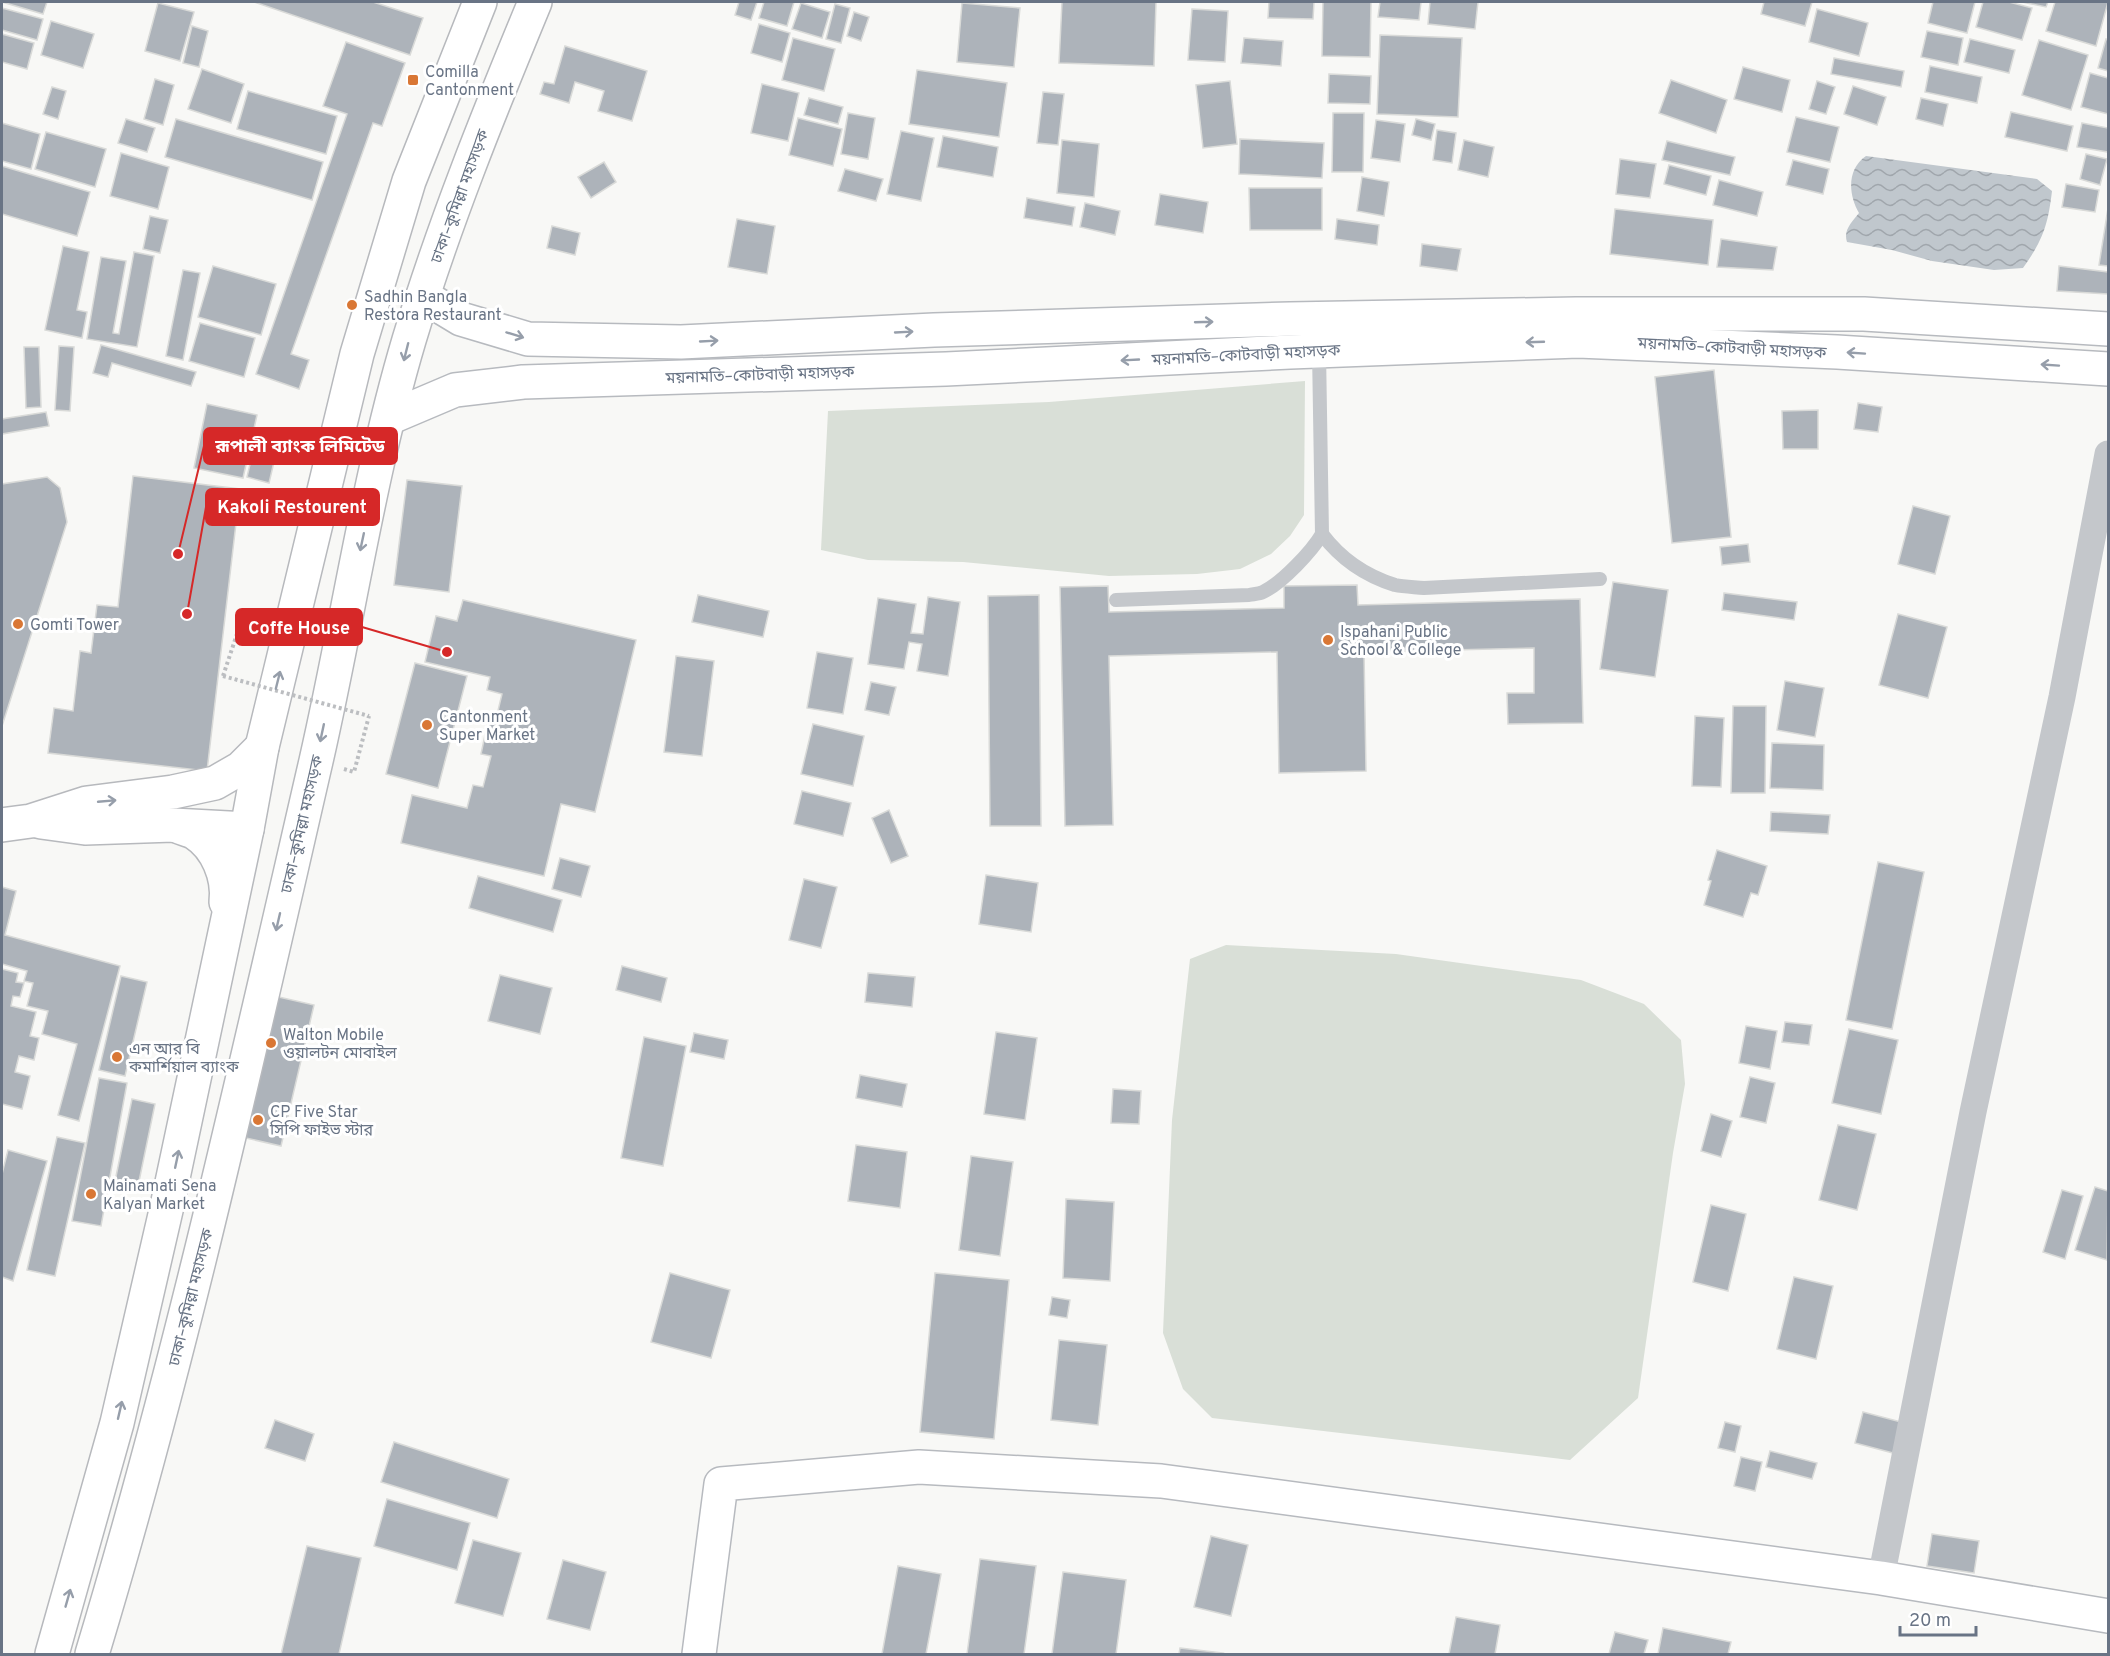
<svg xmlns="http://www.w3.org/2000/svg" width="2110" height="1656" viewBox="0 0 2110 1656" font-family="Overpass,'Noto Sans Bengali',sans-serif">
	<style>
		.green { fill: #d9dfd7 }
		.water { fill: url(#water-waves) }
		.building { fill: #adb3ba; stroke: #d9dad8; stroke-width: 1.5 }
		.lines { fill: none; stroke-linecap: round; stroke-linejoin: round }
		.secondary-casing { stroke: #b7babf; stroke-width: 36 }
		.highway-casing { stroke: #b7b9bd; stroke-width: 36 }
		.path { stroke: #bcbec1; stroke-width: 4; stroke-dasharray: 3 3; stroke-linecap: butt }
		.lane { stroke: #c4c7cb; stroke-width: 14 }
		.street { stroke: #c4c7cb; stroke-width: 27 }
		.secondary { stroke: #fff; stroke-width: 33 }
		.highway { stroke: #fff; stroke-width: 33 }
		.path-bridge { stroke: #bcbec1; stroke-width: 4; stroke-dasharray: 3 3; stroke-linecap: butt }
		.oneway { stroke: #969eaa }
		.poi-dot { fill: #d97735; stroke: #fff; stroke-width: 2 }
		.labels { text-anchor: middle; stroke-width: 6; stroke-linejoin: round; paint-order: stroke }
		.poi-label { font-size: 16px; fill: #697485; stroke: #fff; text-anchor: start }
		.street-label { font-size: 16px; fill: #697485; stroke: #fff }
		.leader { fill: none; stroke: #d62828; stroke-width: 2 }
		.callout-dot { fill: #d62828; stroke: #fff; stroke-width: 2 }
		.callout { fill: #d62828; stroke: #d62828; stroke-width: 2 }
		.callout-label { font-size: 18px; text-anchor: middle; font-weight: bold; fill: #fff }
	</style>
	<defs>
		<pattern id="water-waves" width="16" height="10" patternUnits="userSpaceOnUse" patternTransform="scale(1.5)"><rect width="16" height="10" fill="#c0c7cd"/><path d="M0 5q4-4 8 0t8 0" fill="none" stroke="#a0a6ac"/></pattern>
	</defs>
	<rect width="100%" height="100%" fill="#f8f8f6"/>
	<g class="green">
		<path d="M1305,381L1304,515L1290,536L1271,554L1240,569L1197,574L1109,576L963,562L868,560L821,550L828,411L1049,402Z"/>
		<path d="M1226,945L1396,954L1581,980L1644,1004L1681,1040L1685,1084L1673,1153L1638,1398L1570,1460L1212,1418L1183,1389L1163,1333L1172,1120L1190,959Z"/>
	</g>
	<path class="water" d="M1866,156L2037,179L2052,191C2048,225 2043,240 2023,268L1994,270L1932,261L1892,250L1847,242C1843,230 1852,222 1859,213C1848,194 1847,169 1866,156Z"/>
	<g class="building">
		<path d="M2,2H47L43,14Z"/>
		<path d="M254,2H373L423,18L410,55Z"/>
		<path d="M739,2H757L751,20L735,15Z"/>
		<path d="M764,2H794L787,26L759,18Z"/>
		<path d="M1062,2H1156L1154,66L1059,63Z"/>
		<path d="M1269,2H1314L1313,19L1268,18Z"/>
		<path d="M1323,2H1371L1370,57L1322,56Z"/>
		<path d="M1380,2H1421L1419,20L1378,17Z"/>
		<path d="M1430,2H1478L1475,29L1428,24Z"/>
		<path d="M1764,2H1812L1805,26L1761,14Z"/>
		<path d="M1933,2H1975L1967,33L1928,23Z"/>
		<path d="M1983,2H2009L2032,8L2022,40L1976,27Z"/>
		<path d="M2022,2H2048L2046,7Z"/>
		<path d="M2055,2H2108L2096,46L2046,31Z"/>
		<path d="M158,3L194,12L180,61L145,51Z"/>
		<path d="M801,3L830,12L822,38L792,29Z"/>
		<path d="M962,3L1020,8L1014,67L957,62Z"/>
		<path d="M835,4L850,8L841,43L826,39Z"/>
		<path d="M2,8L43,19L37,40L2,30Z"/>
		<path d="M1192,9L1228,11L1225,62L1188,60Z"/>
		<path d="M1817,9L1868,23L1859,56L1809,42Z"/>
		<path d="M854,12L869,17L861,41L847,36Z"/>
		<path d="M51,21L94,34L83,68L41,55Z"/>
		<path d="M759,24L790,33L782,62L751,53Z"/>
		<path d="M192,26L208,31L199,67L183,63Z"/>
		<path d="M1927,31L1963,38L1958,65L1921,57Z"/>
		<path d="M2,34L34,43L27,69L2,62Z"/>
		<path d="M1380,35L1462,38L1458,117L1377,114Z"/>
		<path d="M793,38L835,49L824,91L782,80Z"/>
		<path d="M1244,38L1283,41L1281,66L1241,63Z"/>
		<path d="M1970,39L2015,50L2009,73L1964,62Z"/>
		<path d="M2106,39L2108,40V71L2098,68Z"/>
		<path d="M2039,40L2088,55L2071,110L2022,95Z"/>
		<path d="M346,42L405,63L382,126L373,123L291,354L309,360L299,389L256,374L347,114L323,106Z"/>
		<path d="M565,46L647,71L632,121L598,111L604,91L575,82L569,103L540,94L544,82L554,84Z"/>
		<path d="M1834,58L1904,71L1901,87L1831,74Z"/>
		<path d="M1930,66L1982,77L1977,103L1925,92Z"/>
		<path d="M1743,67L1790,80L1782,112L1734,99Z"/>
		<path d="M202,69L244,84L231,123L188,109Z"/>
		<path d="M917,70L1007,83L999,137L909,124Z"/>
		<path d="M2090,73L2108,78V114L2081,107Z"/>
		<path d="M1329,74L1371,76L1370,104L1328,103Z"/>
		<path d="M155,79L174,85L163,125L144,119Z"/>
		<path d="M1671,80L1727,100L1716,133L1659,113Z"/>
		<path d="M1230,81L1237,144L1203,148L1196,85Z"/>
		<path d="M1817,81L1835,87L1826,114L1809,109Z"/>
		<path d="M762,84L799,93L788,141L751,133Z"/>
		<path d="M1853,86L1886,97L1877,125L1844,114Z"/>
		<path d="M52,87L66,91L58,119L43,114Z"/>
		<path d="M248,91L337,116L326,154L237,129Z"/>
		<path d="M1043,92L1064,94L1058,145L1037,143Z"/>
		<path d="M809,98L843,107L838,124L804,115Z"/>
		<path d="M1921,98L1948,104L1943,126L1916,119Z"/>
		<path d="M2011,112L2073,126L2067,151L2005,137Z"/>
		<path d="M848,113L875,118L868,159L841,154Z"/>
		<path d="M1333,113H1364L1363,172H1332Z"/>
		<path d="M1796,117L1839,127L1830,162L1787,152Z"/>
		<path d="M798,118L842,129L833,166L789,155Z"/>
		<path d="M126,119L155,128L147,152L118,143Z"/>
		<path d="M176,119L323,162L312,200L165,157Z"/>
		<path d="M1416,119L1435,124L1431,140L1412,135Z"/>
		<path d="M1376,120L1405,124L1400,162L1371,158Z"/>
		<path d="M2,123L40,134L31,169L2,161Z"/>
		<path d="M2082,123L2108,128V152L2077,147Z"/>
		<path d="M1437,130L1456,133L1452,163L1433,160Z"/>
		<path d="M901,131L934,138L921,201L887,194Z"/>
		<path d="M46,132L106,149L95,187L35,169Z"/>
		<path d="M943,136L998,147L993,177L937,167Z"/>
		<path d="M1240,139L1324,143L1322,178L1239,174Z"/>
		<path d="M1062,140L1099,144L1094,197L1057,193Z"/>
		<path d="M1464,140L1494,147L1488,177L1458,170Z"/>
		<path d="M1667,141L1735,157L1730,175L1662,160Z"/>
		<path d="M121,153L169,167L158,209L110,196Z"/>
		<path d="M2086,154L2107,159L2100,185L2080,179Z"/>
		<path d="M1620,159L1656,164L1650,198L1616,194Z"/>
		<path d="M1793,160L1829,169L1823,194L1786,185Z"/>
		<path d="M604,162L616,182L591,198L578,177Z"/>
		<path d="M1669,165L1711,176L1706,195L1664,184Z"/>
		<path d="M2,166L90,192L77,236L2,214Z"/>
		<path d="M845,169L883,179L876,201L838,191Z"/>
		<path d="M1362,177L1389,182L1384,216L1357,211Z"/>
		<path d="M1719,180L1763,192L1757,216L1713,205Z"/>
		<path d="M2066,184L2099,190L2095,212L2062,207Z"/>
		<path d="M1249,188H1322V230H1250Z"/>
		<path d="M1160,194L1208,202L1203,233L1155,225Z"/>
		<path d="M1027,198L1075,207L1072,226L1024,218Z"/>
		<path d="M1085,203L1120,211L1115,235L1080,227Z"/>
		<path d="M2108,208V266L2099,265Z"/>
		<path d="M1615,209L1713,220L1708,265L1610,254Z"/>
		<path d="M150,216L168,220L160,253L143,249Z"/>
		<path d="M737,219L775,226L767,274L728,267Z"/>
		<path d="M1337,219L1379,225L1377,245L1335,239Z"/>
		<path d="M552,226L580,233L575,255L547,248Z"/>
		<path d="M1721,239L1777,247L1773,270L1717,267Z"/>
		<path d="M1422,244L1461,249L1457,271L1420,266Z"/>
		<path d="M63,246L89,252L77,310L87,312L82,338L45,330Z"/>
		<path d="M134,252L154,256L137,347L87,339L101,257L126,261L113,333L119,334Z"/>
		<path d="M213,266L276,284L261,335L198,317Z"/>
		<path d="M2059,266L2108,272V294L2057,291Z"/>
		<path d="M183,270L200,273L183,360L166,356Z"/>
		<path d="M200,323L255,338L244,377L189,361Z"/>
		<path d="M101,345L196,372L191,386L112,363L108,377L93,373Z"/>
		<path d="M59,346L74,347L70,411L55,410Z"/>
		<path d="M24,347H39L41,407L26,408Z"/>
		<path d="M1714,370L1731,537L1672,543L1655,377Z"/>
		<path d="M1858,403L1882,407L1878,432L1854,429Z"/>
		<path d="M207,404L257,415L243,478L194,468Z"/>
		<path d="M1818,410V449H1783L1782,411Z"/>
		<path d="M46,412L49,426L2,434V419Z"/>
		<path d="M256,439L278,445L269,483L247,477Z"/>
		<path d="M133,476L240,489L207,771L48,753L54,708L73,711L80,651L91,653L97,605L118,607Z"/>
		<path d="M47,477L60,488L67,522L2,726V484Z"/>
		<path d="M407,480L462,486L449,592L394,585Z"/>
		<path d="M1913,506L1950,516L1935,574L1898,564Z"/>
		<path d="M1748,544L1750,562L1722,565L1720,547Z"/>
		<path d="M1613,582L1668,590L1655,677L1600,669Z"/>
		<path d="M1357,585L1358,605L1580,599L1583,723L1508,724L1507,693H1534V648L1364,652L1366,771L1279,773L1277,652L1109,656L1113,825L1065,826L1060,587L1108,586L1109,612L1284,608V586Z"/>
		<path d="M1724,593L1797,602L1794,620L1722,610Z"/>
		<path d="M698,595L769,611L763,637L692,622Z"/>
		<path d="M1039,595L1041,826H990L988,596Z"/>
		<path d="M928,597L960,602L948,676L917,671L922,644L909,642L904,669L868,664L878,598L916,604L911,633L923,634Z"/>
		<path d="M463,600L636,640L595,812L561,804L544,876L401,843L412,795L467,808L473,785L483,787L491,756L481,754L488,721L495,723L502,694L487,690L490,677L425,662L436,616L457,621Z"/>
		<path d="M1898,614L1947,627L1928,698L1879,685Z"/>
		<path d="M817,652L853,658L843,714L807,708Z"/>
		<path d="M676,656L714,661L702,756L664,752Z"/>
		<path d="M415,663L467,676L438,788L386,774Z"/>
		<path d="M1785,681L1824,688L1815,737L1777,730Z"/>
		<path d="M871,682L896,687L889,715L865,710Z"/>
		<path d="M1733,706H1766L1765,793H1731Z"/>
		<path d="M1695,716L1724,718L1721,787L1692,786Z"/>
		<path d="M813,724L864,736L853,786L801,774Z"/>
		<path d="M1772,743L1824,745L1823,790L1770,788Z"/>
		<path d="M802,791L851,803L843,836L794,824Z"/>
		<path d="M889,810L908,856L891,863L872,818Z"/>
		<path d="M1771,812L1830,815L1828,834L1770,831Z"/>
		<path d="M1717,850L1767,866L1758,895L1751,893L1743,917L1704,905L1711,881L1708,880Z"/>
		<path d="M560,858L590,866L581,897L552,889Z"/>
		<path d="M1878,862L1924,872L1892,1029L1846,1020Z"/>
		<path d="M986,875L1038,883L1031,932L979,924Z"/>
		<path d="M478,876L562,900L553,932L469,908Z"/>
		<path d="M804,879L837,887L821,948L789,940Z"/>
		<path d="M2,887L16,891L5,935L120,966L79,1121L58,1115L77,1044L42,1034L48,1011L27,1006L33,983L24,981L27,971L2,964Z"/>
		<path d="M622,966L667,978L661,1002L616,990Z"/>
		<path d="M2,969L18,973L16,982L24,983L20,997L13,996L11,1006L36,1012L30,1036L39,1038L34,1060L19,1056L15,1072L30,1076L22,1109L2,1104Z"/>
		<path d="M868,973L915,977L912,1007L865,1002Z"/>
		<path d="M500,975L552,988L540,1034L488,1021Z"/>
		<path d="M121,976L147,982L125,1076L99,1070Z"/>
		<path d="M270,995L314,1005L281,1146L237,1136Z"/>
		<path d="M1785,1022L1812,1025L1809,1045L1782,1042Z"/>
		<path d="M1746,1026L1777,1031L1770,1069L1739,1063Z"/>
		<path d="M1849,1029L1898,1040L1881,1114L1832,1103Z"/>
		<path d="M996,1032L1037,1038L1025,1120L984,1114Z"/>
		<path d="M694,1033L728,1040L724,1059L690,1052Z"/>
		<path d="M644,1037L686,1046L663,1166L621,1158Z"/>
		<path d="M860,1075L907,1084L902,1107L856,1098Z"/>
		<path d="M1750,1077L1775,1083L1766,1123L1740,1117Z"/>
		<path d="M99,1078L127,1083L101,1226L72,1221Z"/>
		<path d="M1113,1089L1141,1091L1139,1124L1111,1123Z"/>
		<path d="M132,1099L155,1104L137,1191L114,1186Z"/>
		<path d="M1711,1114L1732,1121L1721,1157L1701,1151Z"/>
		<path d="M1838,1125L1876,1134L1857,1210L1819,1200Z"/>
		<path d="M57,1137L85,1143L55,1276L27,1270Z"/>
		<path d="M856,1145L907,1152L900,1208L848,1201Z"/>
		<path d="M8,1150L47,1161L13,1281L2,1277V1174Z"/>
		<path d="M971,1156L1013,1162L1000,1256L959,1250Z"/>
		<path d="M2095,1187L2108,1191L2107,1260L2075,1250Z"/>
		<path d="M2062,1190L2083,1196L2065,1259L2043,1252Z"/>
		<path d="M1066,1199L1114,1202L1110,1281L1063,1278Z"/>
		<path d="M1711,1205L1746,1214L1728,1291L1693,1282Z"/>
		<path d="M670,1273L730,1290L711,1358L651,1342Z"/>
		<path d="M935,1273L1009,1280L994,1439L920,1432Z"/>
		<path d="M1794,1277L1833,1286L1816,1359L1777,1349Z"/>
		<path d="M1052,1297L1070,1300L1067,1318L1049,1315Z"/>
		<path d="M1059,1340L1107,1345L1098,1425L1051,1420Z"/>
		<path d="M1863,1412L1901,1422L1893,1453L1855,1443Z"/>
		<path d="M275,1420L314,1434L305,1461L265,1448Z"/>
		<path d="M1725,1422L1741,1426L1735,1452L1718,1448Z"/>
		<path d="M394,1442L509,1479L497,1518L381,1482Z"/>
		<path d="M1770,1451L1817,1463L1812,1479L1766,1467Z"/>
		<path d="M1741,1457L1762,1462L1755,1491L1734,1486Z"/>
		<path d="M387,1499L470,1523L457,1570L374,1546Z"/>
		<path d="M1932,1534L1979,1541L1974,1573L1927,1566Z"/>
		<path d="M1211,1536L1248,1545L1231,1616L1194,1607Z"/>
		<path d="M473,1540L521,1553L503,1616L455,1603Z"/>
		<path d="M307,1546L361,1558L339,1654H281Z"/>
		<path d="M980,1559L1036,1566L1024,1654H967Z"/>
		<path d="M563,1560L606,1572L590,1630L547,1619Z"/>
		<path d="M898,1566L941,1574L926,1654H882Z"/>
		<path d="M1063,1572L1126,1580L1116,1654H1052Z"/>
		<path d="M1456,1617L1500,1625L1495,1654H1449Z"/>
		<path d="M1663,1628L1731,1642L1728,1654H1658Z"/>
		<path d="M1615,1632L1648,1640L1644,1654H1609Z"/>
		<path d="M1180,1648L1223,1653L1222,1654H1179Z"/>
	</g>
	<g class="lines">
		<defs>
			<g id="secondary">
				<path d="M423,296L461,319L528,339L681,342L934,330L1290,319L1576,314H1864L2108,329"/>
				<path d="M389,418L455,390L523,382L946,369L1290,352L1578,341L1837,352L2108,369"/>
				<path d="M699,1654L721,1484L919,1467L1161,1481L1881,1578L2108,1616"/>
			</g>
			<g id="highway">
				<path d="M41,822L85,828L173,825L247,829"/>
				<path d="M2,825L31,821L87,803L173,792L215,783L241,768L262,747"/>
				<path d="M177,826C183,829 190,830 195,833C217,847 229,877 226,902"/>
				<path d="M52,1654L117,1423L167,1206L247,829L262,747L357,354L409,181L480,2"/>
				<path d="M92,1654C181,1360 247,1060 316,761C348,621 368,478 409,340C444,224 489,113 535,2"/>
			</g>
		</defs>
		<use href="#secondary" class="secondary-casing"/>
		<use href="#highway" class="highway-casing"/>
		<g class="path">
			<path d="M223,676L242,619L262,624"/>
			<path d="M344,769L354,772L369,716"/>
		</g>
		<g class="lane">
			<path d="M1319,351L1322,534C1340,558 1366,576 1395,585C1404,587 1415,587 1424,588L1600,579"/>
			<path d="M1116,600L1249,595C1254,594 1259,594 1263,592C1282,583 1312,551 1322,534"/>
		</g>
		<path class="street" d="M1881,1578L1973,1112L2062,697L2108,454"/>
		<use href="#secondary" class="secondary"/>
		<use href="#highway" class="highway"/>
		<path class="path-bridge" d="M223,676L369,716"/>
	</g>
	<defs><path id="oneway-shaft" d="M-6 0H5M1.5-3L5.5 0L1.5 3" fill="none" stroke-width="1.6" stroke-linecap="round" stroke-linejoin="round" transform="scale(1.5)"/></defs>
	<g class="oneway">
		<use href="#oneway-shaft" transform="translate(1204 322) rotate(-2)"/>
		<use href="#oneway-shaft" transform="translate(904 332) rotate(-3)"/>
		<use href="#oneway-shaft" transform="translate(515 335) rotate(17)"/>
		<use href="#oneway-shaft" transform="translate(709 341) rotate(-3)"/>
		<use href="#oneway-shaft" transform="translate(1535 342) rotate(178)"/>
		<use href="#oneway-shaft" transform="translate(406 352) rotate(104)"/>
		<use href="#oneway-shaft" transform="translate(1856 353) rotate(-176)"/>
		<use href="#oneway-shaft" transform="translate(1130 360) rotate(177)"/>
		<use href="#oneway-shaft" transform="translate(2050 365) rotate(-176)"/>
		<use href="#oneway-shaft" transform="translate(362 542) rotate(102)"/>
		<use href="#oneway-shaft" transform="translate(278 680) rotate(-76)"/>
		<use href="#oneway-shaft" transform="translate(322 733) rotate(102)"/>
		<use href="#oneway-shaft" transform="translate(107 801) rotate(-5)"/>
		<use href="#oneway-shaft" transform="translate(278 922) rotate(103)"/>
		<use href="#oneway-shaft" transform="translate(177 1159) rotate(-78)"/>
		<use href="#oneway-shaft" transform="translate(120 1410) rotate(-77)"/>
		<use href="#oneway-shaft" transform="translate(68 1598) rotate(-74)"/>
	</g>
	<g class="poi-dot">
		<rect x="407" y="74" width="12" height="12" rx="3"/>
		<circle cx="352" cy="305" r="6"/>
		<circle cx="18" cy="624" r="6"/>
		<circle cx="1328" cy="640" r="6"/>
		<circle cx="427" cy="725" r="6"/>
		<circle cx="271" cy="1043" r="6"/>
		<circle cx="117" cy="1057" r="6"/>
		<circle cx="258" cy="1120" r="6"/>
		<circle cx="91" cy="1194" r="6"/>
	</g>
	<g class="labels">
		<g class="poi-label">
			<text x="425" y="77">Comilla<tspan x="425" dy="18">Cantonment</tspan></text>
			<text x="364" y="302">Sadhin Bangla<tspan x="364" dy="18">Restora Restaurant</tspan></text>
			<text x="30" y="630">Gomti Tower</text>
			<text x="1340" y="637">Ispahani Public<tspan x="1340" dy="18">School &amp; College</tspan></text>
			<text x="439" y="722">Cantonment<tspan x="439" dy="18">Super Market</tspan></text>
			<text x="283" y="1040">Walton Mobile<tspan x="283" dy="18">ওয়ালটন মোবাইল</tspan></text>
			<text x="129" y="1054">এন আর বি<tspan x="129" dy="18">কমার্শিয়াল ব্যাংক</tspan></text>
			<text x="270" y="1117">CP Five Star<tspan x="270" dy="18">সিপি ফাইভ স্টার</tspan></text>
			<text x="103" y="1191">Mainamati Sena<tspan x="103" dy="18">Kalyan Market</tspan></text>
		</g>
		<g class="street-label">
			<text transform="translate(459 196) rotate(-70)" y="6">ঢাকা–কুমিল্লা মহাসড়ক</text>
			<text transform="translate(1732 347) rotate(3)" y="6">ময়নামতি–কোটবাড়ী মহাসড়ক</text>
			<text transform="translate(1246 354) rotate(-3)" y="6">ময়নামতি–কোটবাড়ী মহাসড়ক</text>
			<text transform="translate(760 374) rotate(-2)" y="6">ময়নামতি–কোটবাড়ী মহাসড়ক</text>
			<text transform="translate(301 824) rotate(-77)" y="6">ঢাকা–কুমিল্লা মহাসড়ক</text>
			<text transform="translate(190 1297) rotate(-76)" y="6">ঢাকা–কুমিল্লা মহাসড়ক</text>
		</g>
	</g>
	<path class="leader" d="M178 554L204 446M187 614L206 507M447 652L362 627"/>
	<g class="callout-dot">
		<circle cx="178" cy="554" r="6"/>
		<circle cx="187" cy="614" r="6"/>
		<circle cx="447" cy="652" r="6"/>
	</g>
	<g class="callout">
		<rect x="204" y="428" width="193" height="36" rx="6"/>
		<rect x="206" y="489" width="173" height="36" rx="6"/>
		<rect x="236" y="609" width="126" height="36" rx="6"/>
	</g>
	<g class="callout-label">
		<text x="300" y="452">রূপালী ব্যাংক লিমিটেড</text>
		<text x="292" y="513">Kakoli Restourent</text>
		<text x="299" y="634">Coffe House</text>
	</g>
	<rect width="2110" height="1656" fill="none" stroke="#697485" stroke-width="6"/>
	<path d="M1900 1626v9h76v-9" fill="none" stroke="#697485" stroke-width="3"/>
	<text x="1909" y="1626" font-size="18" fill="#697485" stroke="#ffffff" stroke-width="4.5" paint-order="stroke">20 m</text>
</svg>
